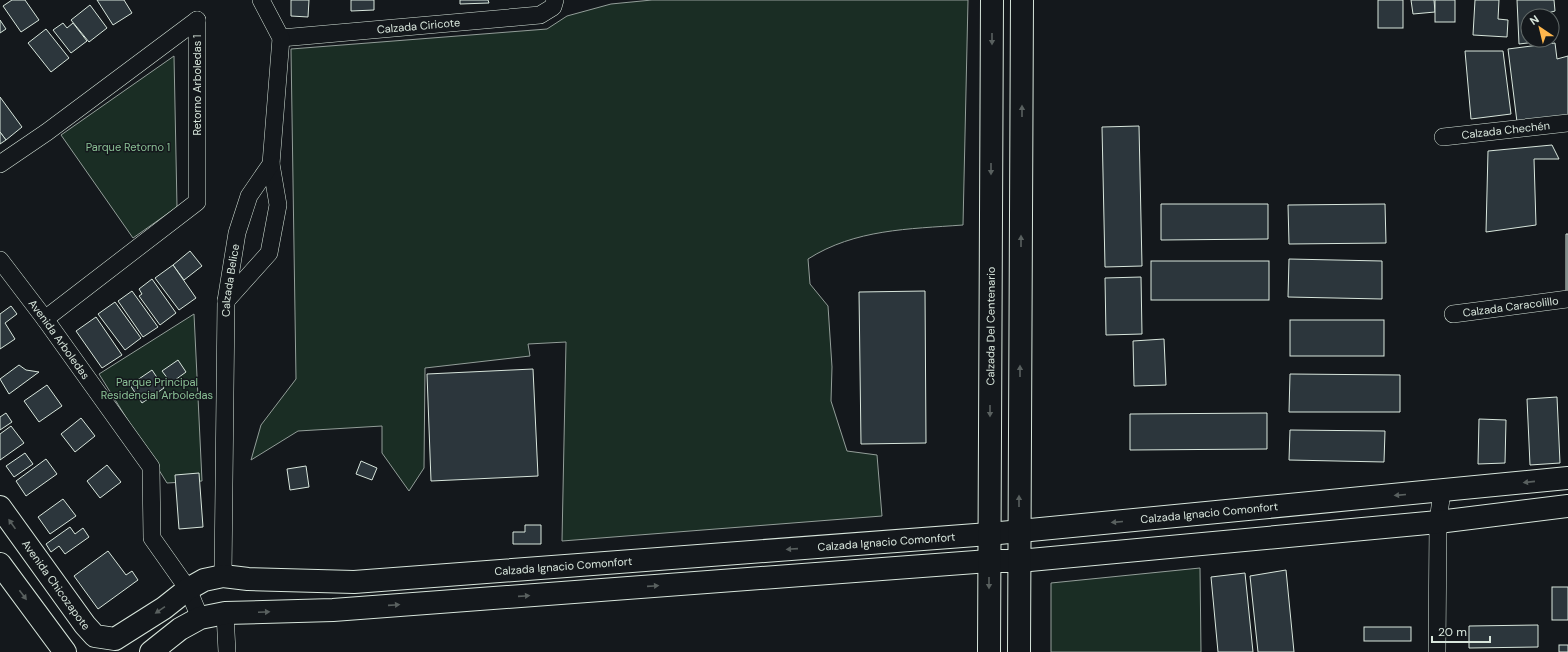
<svg xmlns="http://www.w3.org/2000/svg" width="1568" height="652" viewBox="0 0 1568 652" font-family="'DM Sans',sans-serif">
	<style>
		.green { fill: #1a2d24; stroke: #939e99 }
		.building { fill: #2c363c; stroke: #d8e6dc }
		.lines { fill: none; stroke-linecap: round; stroke-linejoin: round }
		.minor-casing { stroke: #d8e6dc; stroke-width: 18 }
		.secondary-casing { stroke: #d8e6dc; stroke-width: 24 }
		.minor { stroke: #14181c; stroke-width: 17 }
		.secondary { stroke: #14181c; stroke-width: 22 }
		.oneway { fill: #59605f }
		.labels { text-anchor: middle; stroke-width: 3; stroke-linejoin: round; paint-order: stroke }
		.street-label { font-size: 11px; fill: #d8e6dc; stroke: #14181c }
		.park-label { font-size: 11px; fill: #8ac095; stroke: #14181c }
	</style>
	<rect width="100%" height="100%" fill="#14181c"/>
	<g class="green">
		<path d="M652,0H968L963,225C909,229 855,229 808,259L810,284L828,306L832,367L831,401L847,451L877,455L882,516L562,541L566,342L528,344L530,356L425,368L424,468L409,491L382,453V426L298,431L251,460L261,425L296,379L291,49L547,29L567,16L611,4Z"/>
		<path d="M174,56L177,207L133,238L61,135Z"/>
		<path d="M194,314L202,481L167,483L99,374Z"/>
		<path d="M1200,568L1201,652H1051V583Z"/>
	</g>
	<g class="building">
		<path d="M12,0H25L39,20L21,32L3,6Z"/>
		<path d="M97,0H124L132,13L113,25Z"/>
		<path d="M291,0H309L308,17L291,16Z"/>
		<path d="M351,0H374V10L351,11Z"/>
		<path d="M460,0H488L489,3L460,4Z"/>
		<rect x="1378" y="0" width="25" height="28"/>
		<path d="M1411,0H1434L1435,12L1413,14Z"/>
		<rect x="1435" y="0" width="20" height="22"/>
		<path d="M1475,0H1499L1498,19L1508,20L1507,37L1473,35Z"/>
		<path d="M1517,0H1554L1555,11L1537,16H1528V40H1536V42L1519,44Z"/>
		<path d="M90,5L107,28L89,42L71,20Z"/>
		<path d="M0,20L6,29L0,33Z"/>
		<path d="M63,23L67,28L73,23L87,41L71,53L53,30Z"/>
		<path d="M46,29L69,58L51,72L28,43Z"/>
		<path d="M1555,43L1557,59L1568,56V115L1517,122L1508,49Z"/>
		<path d="M1465,51H1503L1511,114L1471,119Z"/>
		<path d="M0,97L22,127L6,140L0,132Z"/>
		<path d="M1139,126L1142,266L1105,267L1102,127Z"/>
		<path d="M0,132L6,140L0,144Z"/>
		<path d="M1552,145L1559,159H1534L1536,225L1486,232L1488,151Z"/>
		<path d="M1161,204H1268V239L1161,240Z"/>
		<path d="M1385,204L1386,243L1289,244L1288,205Z"/>
		<path d="M1566,234H1568V292L1566,293Z"/>
		<path d="M190,251L202,266L184,280L173,265Z"/>
		<path d="M1289,259L1382,261V299L1288,297Z"/>
		<rect x="1151" y="261" width="118" height="39"/>
		<path d="M173,265L196,298L179,310L155,278Z"/>
		<path d="M1141,277L1142,334L1106,335L1105,278Z"/>
		<path d="M152,279L176,313L160,325L139,296L142,294L139,289Z"/>
		<path d="M132,291L158,327L143,337L118,301Z"/>
		<path d="M925,291L926,443L861,444L859,292Z"/>
		<path d="M115,302L141,338L125,350L98,314Z"/>
		<path d="M11,306L17,314L5,323L15,339L0,349V314Z"/>
		<path d="M96,317L122,355L102,368L76,331Z"/>
		<rect x="1290" y="320" width="94" height="36"/>
		<path d="M1164,339L1166,385L1134,386L1133,341Z"/>
		<path d="M178,360L186,372L171,383L162,371Z"/>
		<path d="M19,365L26,370L39,372L9,394L0,379Z"/>
		<path d="M533,369L538,476L431,481L427,374Z"/>
		<path d="M152,370L164,388L142,403L130,385Z"/>
		<path d="M1290,374L1400,375V412H1289Z"/>
		<path d="M47,385L62,406L39,422L24,401Z"/>
		<path d="M1557,397L1560,463L1530,465L1527,399Z"/>
		<path d="M6,413L12,422L0,430V417Z"/>
		<path d="M1267,413V449L1130,450V414Z"/>
		<path d="M81,418L95,436L75,452L61,434Z"/>
		<path d="M1479,419L1506,420L1505,463L1478,464Z"/>
		<path d="M11,426L24,443L0,460V434Z"/>
		<path d="M1290,430L1385,431L1384,462L1289,460Z"/>
		<path d="M25,453L33,464L14,477L6,466Z"/>
		<path d="M46,459L57,474L26,496L16,481Z"/>
		<path d="M361,461L377,468L372,480L356,474Z"/>
		<path d="M107,465L121,482L100,498L87,481Z"/>
		<path d="M306,466L309,487L290,490L287,469Z"/>
		<path d="M199,473L203,527L179,529L175,475Z"/>
		<path d="M63,499L76,516L50,534L38,517Z"/>
		<path d="M525,525H541V544H513V532H525Z"/>
		<path d="M70,527L75,534L83,528L89,537L65,554L59,546L51,552L46,544Z"/>
		<path d="M108,551L126,575L132,571L138,580L98,609L74,576Z"/>
		<path d="M1286,570L1294,652H1258L1250,576Z"/>
		<path d="M1245,573L1253,652H1218L1211,577Z"/>
		<rect x="1552" y="587" width="16" height="33"/>
		<path d="M1538,625V647L1469,648V626Z"/>
		<rect x="1364" y="627" width="47" height="14"/>
		<rect x="1559" y="645" width="9" height="7"/>
	</g>
	<g class="lines">
		<defs>
			<g id="minor">
				<path id="s1" d="M281,38L540,15L553,7L555,0"/>
				<path id="s2" d="M1443,137L1568,123"/>
				<path d="M0,164L47,132L197,20"/>
				<path id="s3" d="M0,260L45,319L151,467L152,538L188,589L200,618"/>
				<path d="M226,301L269,253L278,205L271,164"/>
				<path id="s4" d="M1453,314L1568,299"/>
				<path d="M45,319L197,202V20"/>
				<path id="s5" d="M223,576L226,301L237,233L249,196L271,164L281,38L261,0"/>
				<path d="M225,613L227,652"/>
				<path d="M1437,652L1438,522L1442,491"/>
			</g>
			<g id="secondary">
				<path id="s6" d="M0,507L85,625L95,636L115,639L164,608L188,589L204,580L223,576L248,579L354,582L989,534L1568,478"/>
				<path d="M0,564L65,652"/>
				<path d="M151,652L180,629L200,618L225,613L333,610L989,561H1019L1438,522L1568,506"/>
				<path id="s7" d="M989,652L992,0"/>
				<path d="M1019,652L1022,0"/>
			</g>
		</defs>
		<use href="#minor" class="minor-casing"/>
		<use href="#secondary" class="secondary-casing"/>
		<use href="#minor" class="minor"/>
		<use href="#secondary" class="secondary"/>
	</g>
	<defs><path id="oneway-solid" d="M-6-.8H1V-3.2L6.5 0L1 3.2V.8H-6Z"/></defs>
	<g class="oneway">
		<use href="#oneway-solid" transform="translate(992 39) rotate(90)"/>
		<use href="#oneway-solid" transform="translate(1022 111) rotate(-90)"/>
		<use href="#oneway-solid" transform="translate(991 169) rotate(90)"/>
		<use href="#oneway-solid" transform="translate(1021 241) rotate(-90)"/>
		<use href="#oneway-solid" transform="translate(1020 371) rotate(-90)"/>
		<use href="#oneway-solid" transform="translate(990 411) rotate(90)"/>
		<use href="#oneway-solid" transform="translate(1529 482) rotate(174)"/>
		<use href="#oneway-solid" transform="translate(1400 495) rotate(175)"/>
		<use href="#oneway-solid" transform="translate(1019 501) rotate(-90)"/>
		<use href="#oneway-solid" transform="translate(1117 522) rotate(175)"/>
		<use href="#oneway-solid" transform="translate(12 524) rotate(-125)"/>
		<use href="#oneway-solid" transform="translate(792 549) rotate(176)"/>
		<use href="#oneway-solid" transform="translate(989 583) rotate(90)"/>
		<use href="#oneway-solid" transform="translate(653 586) rotate(-4)"/>
		<use href="#oneway-solid" transform="translate(23 595) rotate(53)"/>
		<use href="#oneway-solid" transform="translate(524 596) rotate(-4)"/>
		<use href="#oneway-solid" transform="translate(394 605) rotate(-4)"/>
		<use href="#oneway-solid" transform="translate(160 610) rotate(146)"/>
		<use href="#oneway-solid" transform="translate(264 612) rotate(-2)"/>
	</g>
	<g class="labels">
		<g class="street-label">
			<text dy="4" stroke="none"><textPath href="#s1" startOffset="138">Calzada Ciricote</textPath></text>
			<text transform="translate(197 85) rotate(-90)" y="4">Retorno Arboledas 1</text>
			<text dy="4" stroke="none"><textPath href="#s2" startOffset="63">Calzada Chechén</textPath></text>
			<text dy="4" stroke="none"><textPath href="#s5" startOffset="296">Calzada Belice</textPath></text>
			<text dy="4" stroke="none"><textPath href="#s4" startOffset="58">Calzada Caracolillo</textPath></text>
			<text dy="4" stroke="none"><textPath href="#s7" startOffset="326">Calzada Del Centenario</textPath></text>
			<text dy="4" stroke="none"><textPath href="#s3" startOffset="99">Avenida Arboledas</textPath></text>
			<text dy="4" stroke="none"><textPath href="#s6" startOffset="1296">Calzada Ignacio Comonfort</textPath></text>
			<text dy="4" stroke="none"><textPath href="#s6" startOffset="972">Calzada Ignacio Comonfort</textPath></text>
			<text dy="4" stroke="none"><textPath href="#s6" startOffset="648">Calzada Ignacio Comonfort</textPath></text>
			<text dy="4" stroke="none"><textPath href="#s6" startOffset="96">Avenida Chicozapote</textPath></text>
		</g>
		<g class="park-label">
			<text x="128" y="151">Parque Retorno 1</text>
			<text x="157" y="386">Parque Principal<tspan x="157" dy="13">Residencial Arboledas</tspan></text>
		</g>
	</g>
	<g transform="translate(1540 28) rotate(325)"><circle r="19" fill="#14181c" stroke="#626a69"/>
	<path d="M0-3L7 15L0 10L-7 15Z" fill="#ffb74d"/>
	<text y="-6" font-size="11" font-weight="bold" text-anchor="middle" fill="#d8e6dc">N</text>
	</g>
	<path d="M1432 636v6h58v-6" fill="none" stroke="#d8e6dc" stroke-width="2"/>
	<text x="1438" y="636" font-size="12" fill="#d8e6dc" stroke="#14181c" stroke-width="3" paint-order="stroke">20 m</text>
</svg>
